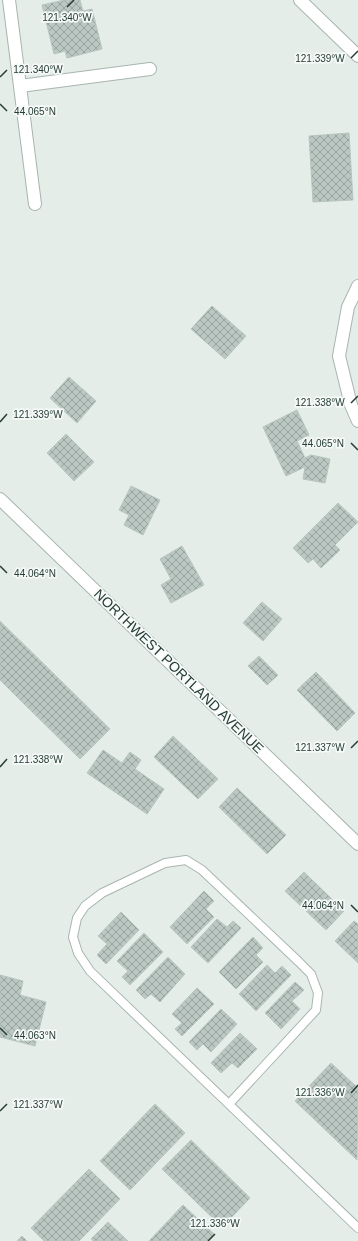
<svg xmlns="http://www.w3.org/2000/svg" width="358" height="1241" viewBox="0 0 358 1241" font-family="Arial,sans-serif">
	<style>
		.building { fill: url(#building-cross-hatch); stroke: #b8c6c0 }
		.lines { fill: none; stroke-linecap: round; stroke-linejoin: round }
		.service-casing { stroke: #a8b5b0; stroke-width: 10 }
		.minor-casing { stroke: #a8b5b0; stroke-width: 14 }
		.tertiary-casing { stroke: #a8b5b0; stroke-width: 14 }
		.service { stroke: #fff; stroke-width: 8 }
		.minor { stroke: #fff; stroke-width: 12 }
		.tertiary { stroke: #fff; stroke-width: 12 }
		.ticks { fill: none; stroke: #263d36; stroke-width: 1.5 }
		.labels { text-anchor: middle; stroke-width: 3.5; stroke-linejoin: round; paint-order: stroke }
		.street-label { font-size: 14px; fill: #263d36; stroke: #f5f9f7 }
		.ticks-label { font-size: 10px; text-anchor: middle; fill: #263d36; stroke: #f5f9f7; stroke-width: 3.5; stroke-linejoin: round; paint-order: stroke }
	</style>
	<defs>
		<pattern id="building-cross-hatch" width="8" height="8" patternUnits="userSpaceOnUse"><rect width="8" height="8" fill="#bac7c2"/><path d="M0 0l8 8M0 8l8-8" fill="none" stroke="#97a39e"/></pattern>
	</defs>
	<rect width="100%" height="100%" fill="#e5ede9"/>
	<g class="building">
		<path d="M64,0H80L83,11L92,9L102,49L67,58L65,51L54,54L42,5Z"/>
		<path d="M349,133L353,200L313,202L309,136Z"/>
		<path d="M212,306L246,336L225,359L191,329Z"/>
		<path d="M69,377L96,401L77,423L50,398Z"/>
		<path d="M297,410L309,435L297,441L305,458L311,455L330,459L325,483L303,479L305,467L286,476L263,427Z"/>
		<path d="M66,434L94,462L74,481L47,453Z"/>
		<path d="M131,486L160,500L143,535L124,525L129,515L119,510Z"/>
		<path d="M338,503L358,522L335,545L340,550L321,568L313,559L308,563L293,548Z"/>
		<path d="M182,546L204,585L171,603L161,585L171,579L160,559Z"/>
		<path d="M262,602L282,619L263,641L243,623Z"/>
		<path d="M0,621L110,729L80,759L0,680Z"/>
		<path d="M259,656L278,675L267,685L248,666Z"/>
		<path d="M316,672L355,713L337,731L297,690Z"/>
		<path d="M173,736L218,779L198,799L154,757Z"/>
		<path d="M103,750L122,763L130,752L141,760L135,769L164,789L147,814L87,773Z"/>
		<path d="M237,788L286,835L267,854L219,807Z"/>
		<path d="M304,872L344,911L326,930L285,891Z"/>
		<path d="M204,891L214,901L206,909L214,917L187,944L170,927Z"/>
		<path d="M121,912L139,930L106,964L97,955L107,944L98,936Z"/>
		<path d="M217,919L227,927L233,921L241,928L208,963L191,947Z"/>
		<path d="M354,921L358,924V963L335,941Z"/>
		<path d="M144,933L163,952L130,985L122,977L128,971L117,961Z"/>
		<path d="M253,937L263,948L256,955L263,962L236,989L219,972Z"/>
		<path d="M168,957L185,974L160,1002L151,994L145,999L136,990Z"/>
		<path d="M267,965L275,973L282,966L291,975L256,1011L239,994Z"/>
		<path d="M0,975L23,981L20,995L46,1002L35,1046L0,1037Z"/>
		<path d="M295,982L304,990L292,1001L300,1009L281,1029L265,1013Z"/>
		<path d="M197,988L214,1004L182,1036L175,1029L182,1023L172,1014Z"/>
		<path d="M221,1009L237,1024L211,1052L203,1044L197,1050L189,1042Z"/>
		<path d="M240,1033L257,1049L238,1068L232,1063L221,1073L211,1063Z"/>
		<path d="M331,1063L358,1088L357,1160L295,1101Z"/>
		<path d="M155,1104L185,1133L130,1190L100,1161Z"/>
		<path d="M191,1140L250,1198L222,1227L162,1169Z"/>
		<path d="M89,1169L120,1199L79,1241H44L31,1228Z"/>
		<path d="M183,1205L214,1234L207,1241H149Z"/>
		<path d="M108,1222L128,1241H93L91,1239Z"/>
		<path d="M22,1236L27,1241H17Z"/>
	</g>
	<g class="lines">
		<defs>
			<path id="service" d="M229,1104L316,1010L318,993L311,974L299,962L202,870L186,860L165,863L102,893L85,906L77,918L73,937L78,953L90,971L358,1228"/>
			<g id="minor">
				<path d="M9,0L35,204"/>
				<path d="M300,0L358,56"/>
				<path d="M20,86L150,69"/>
				<path d="M358,286L348,307L339,356L351,405L358,421"/>
			</g>
			<path id="tertiary" d="M0,499L358,844"/>
		</defs>
		<use href="#service" class="service-casing"/>
		<use href="#minor" class="minor-casing"/>
		<use href="#tertiary" class="tertiary-casing"/>
		<use href="#service" class="service"/>
		<use href="#minor" class="minor"/>
		<use href="#tertiary" class="tertiary"/>
	</g>
	<path class="ticks" d="M67,7L74,0M351,58L358,51M0,77L7,70M0,104L7,111M351,403L358,396M0,422L7,414M351,443L358,450M0,566L7,573M351,748L358,741M0,767L7,759M351,905L358,912M0,1028L7,1035M351,1093L358,1085M0,1111L7,1104M208,1241L215,1234"/>
	<g class="labels">
		<g class="street-label">
			<text transform="translate(179 671) rotate(44)" y="5">NORTHWEST PORTLAND AVENUE</text>
		</g>
	</g>
	<g class="ticks-label">
		<text x="67" y="21">121.340°W</text>
		<text x="320" y="62">121.339°W</text>
		<text x="38" y="73">121.340°W</text>
		<text x="35" y="115">44.065°N</text>
		<text x="320" y="406">121.338°W</text>
		<text x="38" y="418">121.339°W</text>
		<text x="323" y="447">44.065°N</text>
		<text x="35" y="577">44.064°N</text>
		<text x="320" y="751">121.337°W</text>
		<text x="38" y="763">121.338°W</text>
		<text x="323" y="909">44.064°N</text>
		<text x="35" y="1039">44.063°N</text>
		<text x="320" y="1096">121.336°W</text>
		<text x="38" y="1108">121.337°W</text>
		<text x="215" y="1227">121.336°W</text>
	</g>
</svg>
